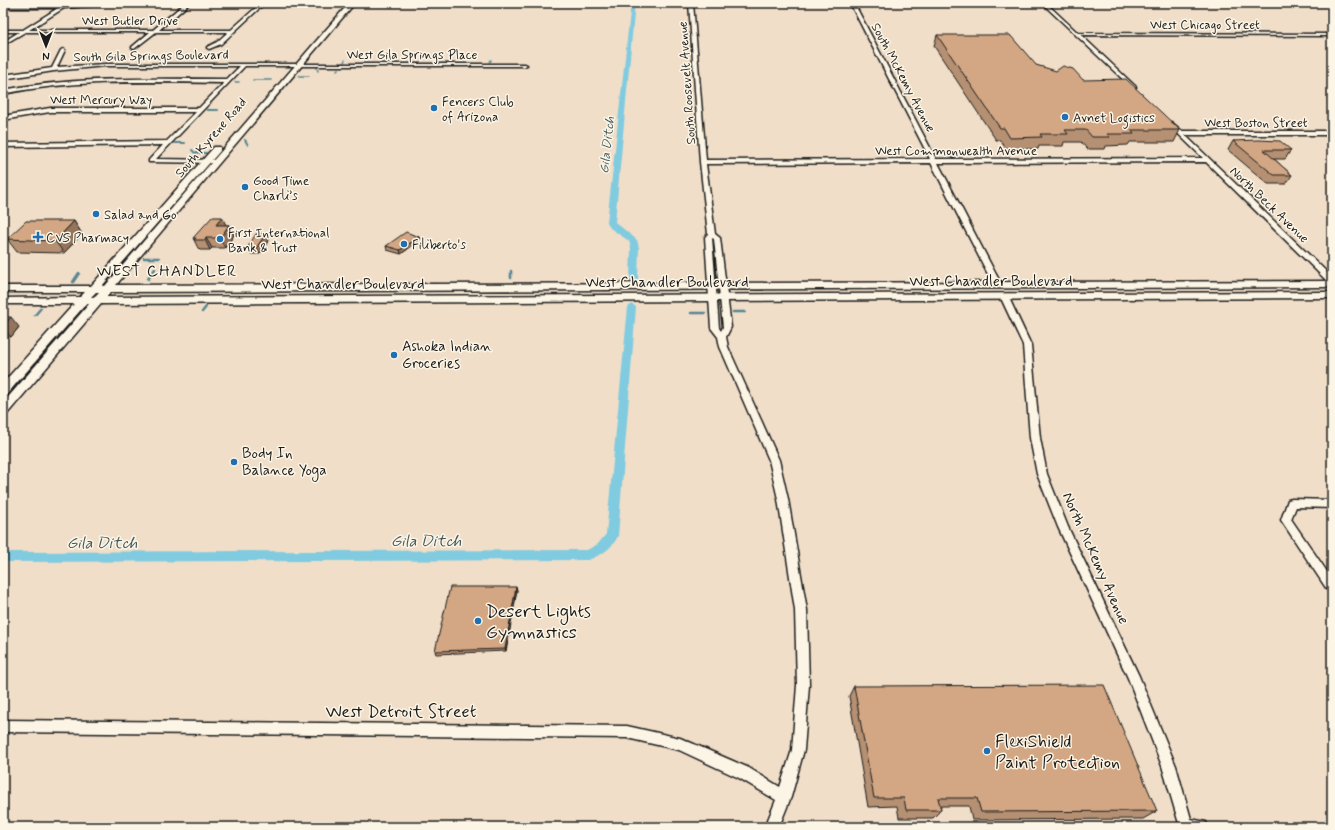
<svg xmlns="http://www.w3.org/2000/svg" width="1335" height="830" viewBox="0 0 1335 830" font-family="Mynerve,sans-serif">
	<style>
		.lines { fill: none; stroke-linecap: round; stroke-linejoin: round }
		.stream-far2 { stroke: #588592; stroke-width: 1.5 }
		.stream-far1 { stroke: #588592; stroke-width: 2 }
		.stream { stroke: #588592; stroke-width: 2.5 }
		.canal { fill: #80cbe0; fill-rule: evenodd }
		.minor-casing { stroke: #1c1c1c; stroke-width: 3 }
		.major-casing { stroke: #1c1c1c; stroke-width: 3 }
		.minor { fill: #fcf5e5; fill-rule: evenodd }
		.major { fill: #fcf5e5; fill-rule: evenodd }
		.wall { fill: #b59072; stroke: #1c1c1c }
		.shaded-wall { fill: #94755c; stroke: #1c1c1c }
		.building { fill: #d3a784; stroke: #1c1c1c }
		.poi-dot { fill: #1f6fb2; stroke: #fcf5e5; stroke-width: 1.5 }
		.labels { text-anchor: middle; stroke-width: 3; stroke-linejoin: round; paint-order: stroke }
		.far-street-label { font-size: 13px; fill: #1c1c1c; stroke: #fcf5e5 }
		.far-poi-label { font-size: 13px; fill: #1c1c1c; stroke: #fcf5e5; text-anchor: start }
		.far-water-label { font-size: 13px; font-style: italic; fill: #3f5961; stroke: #fcf5e5 }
		.street-label { font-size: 15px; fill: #1c1c1c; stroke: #fcf5e5 }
		.poi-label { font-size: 15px; fill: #1c1c1c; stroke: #fcf5e5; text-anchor: start }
		.neighbourhood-label { font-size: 16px; letter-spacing: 1px; fill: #1c1c1c; stroke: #fcf5e5 }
		.water-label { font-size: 16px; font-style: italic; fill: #3f5961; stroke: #fcf5e5 }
		.near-poi-label { font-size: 18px; fill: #1c1c1c; stroke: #fcf5e5; text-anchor: start }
		.near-street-label { font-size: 18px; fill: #1c1c1c; stroke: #fcf5e5 }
	</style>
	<rect width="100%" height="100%" fill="#f0dec8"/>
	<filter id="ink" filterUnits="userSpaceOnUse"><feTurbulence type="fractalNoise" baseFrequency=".025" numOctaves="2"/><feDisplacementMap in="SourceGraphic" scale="8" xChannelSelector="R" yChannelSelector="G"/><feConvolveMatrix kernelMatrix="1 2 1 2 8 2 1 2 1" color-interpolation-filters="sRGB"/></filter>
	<g filter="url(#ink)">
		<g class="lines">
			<g class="stream-far2">
				<path d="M344,62L345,60"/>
				<path d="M490,62L491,60"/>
				<path d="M317,68L318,71"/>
				<path d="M337,70L339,68"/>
				<path d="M299,76H309"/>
				<path d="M253,80H271"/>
				<path d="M235,82H239"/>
			</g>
			<g class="stream-far1">
				<path d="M207,110H218"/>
				<path d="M245,140L248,145"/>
				<path d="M175,143H185"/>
				<path d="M192,150L195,153H206"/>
			</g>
			<g class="stream">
				<path d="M144,258H159"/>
				<path d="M511,271V278"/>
				<path d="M148,279L155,269"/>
				<path d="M73,282L79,273"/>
				<path d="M202,312L206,307"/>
				<path d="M733,312H745"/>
				<path d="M691,313H705"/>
				<path d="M35,315L41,308"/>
			</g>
			<g class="canal">
				<path d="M631,3H635L615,222L637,240L639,248L638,279L634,281L630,279L631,248L629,241L610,228L607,222Z"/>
				<path d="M632,304L636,307L618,536C612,549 601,555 588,560L3,562V552L587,550L598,544L606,534L628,307Z"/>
			</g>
			<defs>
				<g id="minor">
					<path d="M105,3H123L64,8L29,30H153L185,3H190L159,30H231L261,3H265L221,44L209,49L207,48V47L217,42L228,32H156L134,49L132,48V47L150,32H25L3,45V42L19,32H3V30H23L58,8H3V6H70Z"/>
					<path d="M689,3H693L706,160L930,159L850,3H854L936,159L1203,158L1169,125V123L1171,122L1182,131H1332V135H1185L1332,277V283H1329L1206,162L938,163L1001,284L997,286L993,284L931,163L706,164L715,234L720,238L731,327L726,337L728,347L779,460L788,499L807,610L809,685L804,750L791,797L779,827H765L776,800L739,778L679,750L627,738L3,732V720L627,726L680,738L749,768L780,787L792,750L797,685L795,610L778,499L769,460L720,347L718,337L711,328L705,237L708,234L700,162ZM712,238L714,239L723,327L721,331L719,328Z"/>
					<path d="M1042,3H1046L1078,33L1332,34V36L1081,35L1135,86L1136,87L1133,89Z"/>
					<path d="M63,49L65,50L57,67L105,64H525L527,65L525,66H245L156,159L219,160V162L217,163L149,162V160L163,145L3,147V143L167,141L196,112H50L3,120V116L50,108H199L224,83C150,82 76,79 3,94V90C77,76 152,79 227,79L240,66H105L54,71L3,79V75L52,68L61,50Z"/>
					<path d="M1001,294H1007L1008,296L1031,345L1040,438L1047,474L1068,527L1139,676L1176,766L1191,819L1206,822L1208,827H1180L1162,766L1128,678L1058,527L1037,474L1030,438L1023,345L1000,296Z"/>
					<path d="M1292,499L1332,500V508L1296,507L1291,519L1332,579V593L1328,591L1281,520L1288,500Z"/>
				</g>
				<path id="major" d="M349,3H355L116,285L1332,281V287L111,292L106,297L1332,292V298L101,304L7,414L3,415V403L89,304H86L7,394L3,395V383L74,304H3V298L80,297L85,292H3V286H91L214,147H220V151L102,286H105ZM96,292H99L94,297H91Z"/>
			</defs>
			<use href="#minor" class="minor-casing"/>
			<use href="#major" class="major-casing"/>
			<use href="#minor" class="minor"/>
			<use href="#major" class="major"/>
		</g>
		<g class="wall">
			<path d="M937,35L1083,80L1180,130L1174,142H1130L1128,145L1106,146L1105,149H1087L1081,142H1064L1063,146H1039L1038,149H1006L1000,140H996L934,46Z"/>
			<path d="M1233,141L1291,150L1285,159H1274L1292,175L1286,184H1268L1228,150Z"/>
			<path d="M74,221L82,234L64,253L17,252L7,239Z"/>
			<path d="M226,225H229L234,235L225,248H212L210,250H200L198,248L193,238Z"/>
			<path d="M419,237L420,240L401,254L387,250L386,246Z"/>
			<path d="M269,240L260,254H250L247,248Z"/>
			<path d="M3,317L19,327L11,337H3Z"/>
			<path d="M516,587L517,590L506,651L436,654L435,651Z"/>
			<path d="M854,686L1157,811L1143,819L972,820L969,806H940L941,810L933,818H899L897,806L868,807L849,696Z"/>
		</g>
		<g class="shaded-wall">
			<path d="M222,217L227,227L216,225Z"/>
			<path d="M74,221L82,234L64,253L55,241Z"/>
			<path d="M229,225L234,235L225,248L220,238Z"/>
			<path d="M266,234L269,240L260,254L256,248Z"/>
			<path d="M419,237L420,240L401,254L400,250Z"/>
			<path d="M206,238L212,248L210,250L205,240Z"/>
			<path d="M11,317L19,327L11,337L3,328V326Z"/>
			<path d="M516,587L517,590L506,651L505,649Z"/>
		</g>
		<g class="building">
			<path d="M937,35H1010L1036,65L1056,71L1063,66L1073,69L1083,80L1126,79L1180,130H1131L1134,134H1107L1110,137H1092L1086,130H1065L1068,134H1040L1042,137L1010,138L1004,128H1000Z"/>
			<path d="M1258,140L1280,141L1291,150H1264L1292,175H1274L1233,141Z"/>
			<path d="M212,217H222L216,225H229L220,238H206L205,240H194L196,238H193Z"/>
			<path d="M26,221H74L55,241L7,239Z"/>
			<path d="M406,232L419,237L400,250L386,246Z"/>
			<path d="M256,234H266L256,248H247Z"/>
			<path d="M3,317H11L3,326Z"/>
			<path d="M450,587H516L505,649L435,651Z"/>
			<path d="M1104,685L1157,811L981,812L977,798H938L941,810H906L904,798H874L854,686Z"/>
		</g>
	</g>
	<g class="poi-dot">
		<circle cx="434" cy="108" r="4"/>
		<circle cx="1065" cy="117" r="4"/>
		<circle cx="245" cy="187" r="4"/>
		<circle cx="96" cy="214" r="4"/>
		<path d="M36 231h4v4h4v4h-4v4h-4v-4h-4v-4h4z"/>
		<circle cx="220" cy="239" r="4"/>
		<circle cx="404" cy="244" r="4"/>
		<circle cx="394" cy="355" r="4"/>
		<circle cx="234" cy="462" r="4"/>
		<circle cx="478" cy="621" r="4"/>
		<circle cx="987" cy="751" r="4"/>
	</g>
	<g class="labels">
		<g class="far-street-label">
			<text x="130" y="25">West Butler Drive</text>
			<text x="1205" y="29">West Chicago Street</text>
			<text x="412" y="59">West Gila Springs Place</text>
			<text transform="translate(151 55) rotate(-1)" y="5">South Gila Springs Boulevard</text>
			<text transform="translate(904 77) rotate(62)" y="5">South McKemy Avenue</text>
			<text transform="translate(686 83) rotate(-94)" y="5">South Roosevelt Avenue</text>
			<text x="101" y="104">West Mercury Way</text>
			<text x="1256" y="127">West Boston Street</text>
			<text transform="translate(210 137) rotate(-49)" y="5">South Kyrene Road</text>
			<text x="956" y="155">West Commonwealth Avenue</text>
			<text transform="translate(1270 204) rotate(44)" y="5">North Beck Avenue</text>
		</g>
		<g class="far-poi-label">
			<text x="442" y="106">Fencers Club<tspan x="442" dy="15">of Arizona</tspan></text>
			<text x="1073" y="122">Avnet Logistics</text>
			<text x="253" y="185">Good Time<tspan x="253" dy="15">Charli’s</tspan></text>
			<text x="104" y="219">Salad and Go</text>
			<text x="228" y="237">First International<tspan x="228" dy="15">Bank &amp; Trust</tspan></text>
			<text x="46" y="242">CVS Pharmacy</text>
			<text x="412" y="249">Filiberto's</text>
		</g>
		<g class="far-water-label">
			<text transform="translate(606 145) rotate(-84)" y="5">Gila Ditch</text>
		</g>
		<g class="street-label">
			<text x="991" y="286">West Chandler Boulevard</text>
			<text x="667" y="287">West Chandler Boulevard</text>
			<text x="343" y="289">West Chandler Boulevard</text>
			<text transform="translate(1096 558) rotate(66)" y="5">North McKemy Avenue</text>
		</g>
		<g class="poi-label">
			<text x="402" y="351">Ashoka Indian<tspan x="402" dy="17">Groceries</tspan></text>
			<text x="242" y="458">Body In<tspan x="242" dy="17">Balance Yoga</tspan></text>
		</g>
		<g class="neighbourhood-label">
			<text x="167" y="276">WEST CHANDLER</text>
		</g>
		<g class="water-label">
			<text x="426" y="546">Gila Ditch</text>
			<text x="102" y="548">Gila Ditch</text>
		</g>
		<g class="near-poi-label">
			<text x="486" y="617">Desert Lights<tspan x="486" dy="21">Gymnastics</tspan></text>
			<text x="995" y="747">FlexiShield<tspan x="995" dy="21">Paint Protection</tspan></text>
		</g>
		<g class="near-street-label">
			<text x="401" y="717">West Detroit Street</text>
		</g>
	</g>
	<rect width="1335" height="830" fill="none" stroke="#fcf5e5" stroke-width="16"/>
	<rect x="8" y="8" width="1319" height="814" fill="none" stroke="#1c1c1c" stroke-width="1.5" filter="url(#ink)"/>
	<g transform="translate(46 46) rotate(180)" stroke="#fcf5e5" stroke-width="3" paint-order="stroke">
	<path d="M0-3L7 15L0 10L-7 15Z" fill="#1c1c1c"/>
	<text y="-6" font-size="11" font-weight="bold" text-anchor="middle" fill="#1c1c1c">N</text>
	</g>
</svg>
